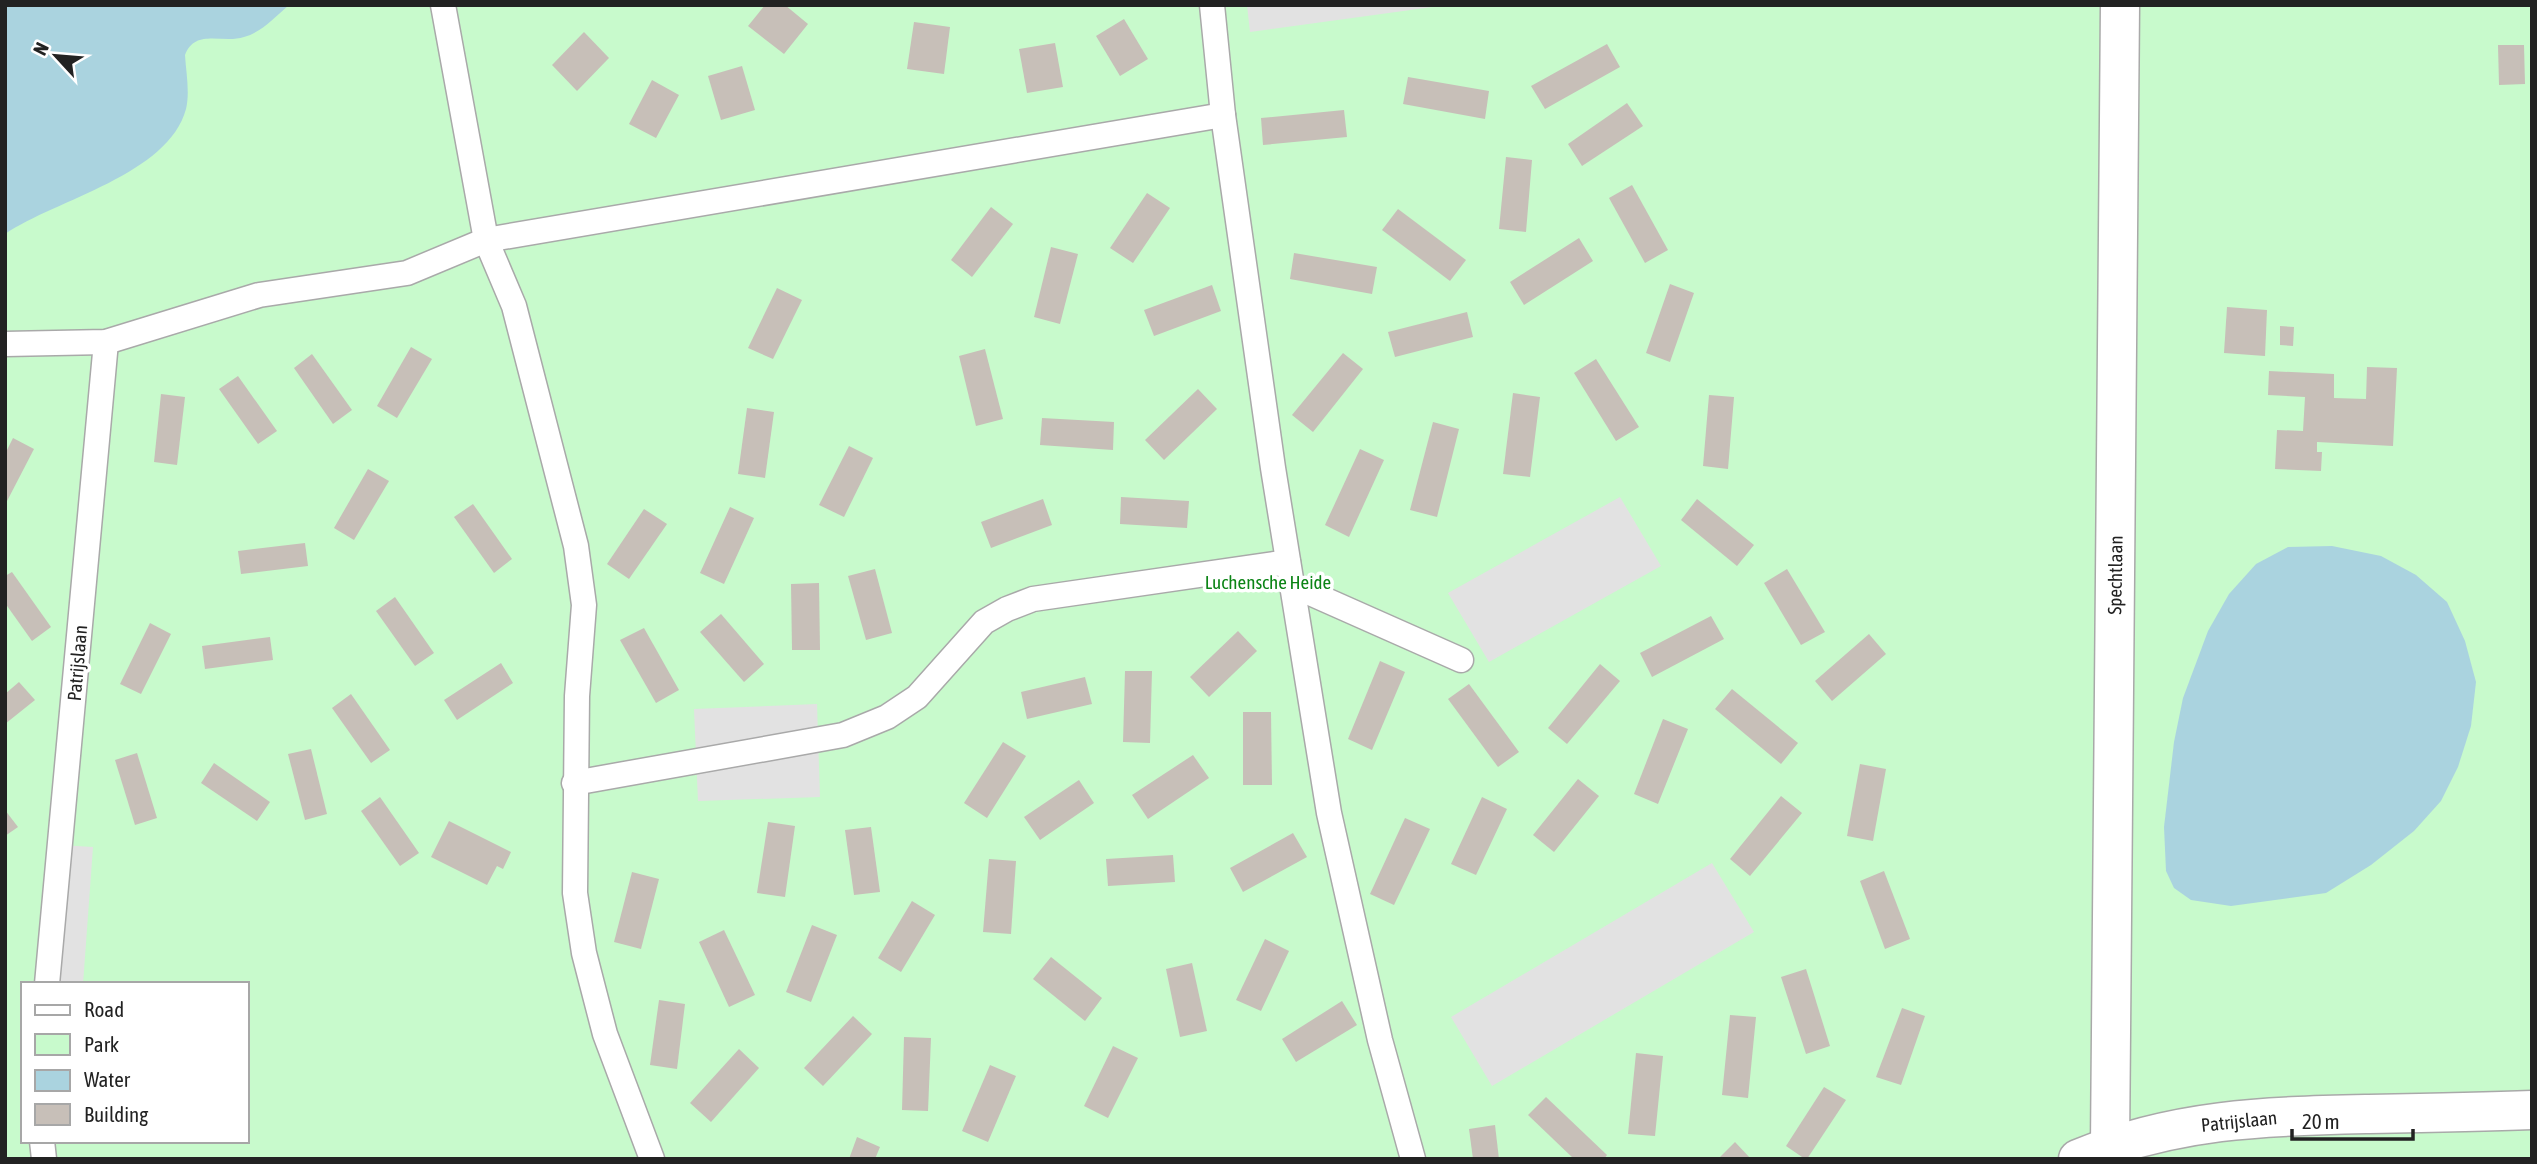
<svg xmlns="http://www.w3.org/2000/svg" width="2537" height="1164" viewBox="0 0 2537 1164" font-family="'Asap Condensed',sans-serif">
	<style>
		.park { fill: #c8facc; fill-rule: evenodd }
		.parking { fill: #e2e2e2 }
		.water { fill: #aad3df }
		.building { fill: #c7bfb8 }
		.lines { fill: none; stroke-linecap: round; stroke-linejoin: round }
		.lane-casing { stroke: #a9a9a9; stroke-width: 27 }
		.street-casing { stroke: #a9a9a9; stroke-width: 41 }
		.lane { stroke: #fff; stroke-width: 24 }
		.street { stroke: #fff; stroke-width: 38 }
		.labels { text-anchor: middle; stroke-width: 7; stroke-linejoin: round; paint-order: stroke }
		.street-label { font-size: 19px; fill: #222; stroke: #fff }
		.park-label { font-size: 19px; fill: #0c8416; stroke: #fff }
	</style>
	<rect width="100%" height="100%" fill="#f2efe9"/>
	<path class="park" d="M5,5H2532V1159H5ZM23,984H247V1141H23Z"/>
	<g class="parking">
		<path d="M1247,5H1447L1250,32Z"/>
		<path d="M1620,497L1661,566L1489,662L1448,593Z"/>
		<path d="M817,704L820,797L698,801L694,709Z"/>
		<path d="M60,845L93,847L83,984H47Z"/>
		<path d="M1712,863L1754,932L1492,1086L1451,1017Z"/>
	</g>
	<g class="water">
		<path d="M5,5H289C275,17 262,32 244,37C223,44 195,28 185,55C186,72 190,92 186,109C168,175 57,199 5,234Z"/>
		<path d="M2332,546L2381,556L2416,575L2447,602L2465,641L2476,682L2471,726L2458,767L2441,801L2414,831L2371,865L2326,893L2231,906L2191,900L2174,888L2166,871L2164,827L2174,742L2183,698L2208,631L2229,594L2256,564L2288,547Z"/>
	</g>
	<g class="building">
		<path d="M765,5H785L808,24L784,54L748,26Z"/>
		<path d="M1124,19L1148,59L1120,76L1096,36Z"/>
		<path d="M914,22L950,27L944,74L907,69Z"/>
		<path d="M584,32L609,58L577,91L552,65Z"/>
		<path d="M1055,43L1063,87L1027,93L1019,49Z"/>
		<path d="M1607,44L1620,67L1545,109L1531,86Z"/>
		<path d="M2498,45H2524L2525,84L2499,85Z"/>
		<path d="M742,66L755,110L721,120L708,76Z"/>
		<path d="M1408,77L1489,91L1485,119L1403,104Z"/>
		<path d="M652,80L679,95L656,138L629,124Z"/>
		<path d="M1627,103L1643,126L1582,166L1568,144Z"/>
		<path d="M1344,110L1347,137L1263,145L1261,118Z"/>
		<path d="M1506,157L1532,160L1526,232L1499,229Z"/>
		<path d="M1632,185L1668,250L1645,263L1609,198Z"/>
		<path d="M1147,193L1170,208L1133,263L1110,248Z"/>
		<path d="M991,207L1013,224L972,277L951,260Z"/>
		<path d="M1398,209L1466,260L1450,281L1382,230Z"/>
		<path d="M1579,238L1593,261L1524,305L1510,282Z"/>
		<path d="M1051,247L1078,254L1060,324L1034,317Z"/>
		<path d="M1294,253L1377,267L1372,294L1290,279Z"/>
		<path d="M1670,284L1694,293L1670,362L1646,353Z"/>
		<path d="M1212,285L1221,311L1154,336L1144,310Z"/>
		<path d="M777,288L802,300L773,359L748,348Z"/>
		<path d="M2227,307L2267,310L2265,356L2224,353Z"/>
		<path d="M1467,312L1473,337L1395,357L1388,332Z"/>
		<path d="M2280,326L2294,327L2293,346L2280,345Z"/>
		<path d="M411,347L432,359L397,418L377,406Z"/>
		<path d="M985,349L1003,419L976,426L959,356Z"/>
		<path d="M1343,353L1363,369L1313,432L1292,415Z"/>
		<path d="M312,354L352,410L333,424L294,368Z"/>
		<path d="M1596,359L1639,427L1616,441L1574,373Z"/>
		<path d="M2367,367L2397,368L2393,446L2317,442V452H2322L2321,471L2275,469L2277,430L2303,431L2305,397L2268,395L2269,371L2334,374V398L2366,399Z"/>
		<path d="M238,376L277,431L258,444L219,389Z"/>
		<path d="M1198,389L1217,409L1164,460L1145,440Z"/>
		<path d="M1513,393L1540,397L1530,477L1503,474Z"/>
		<path d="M161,394L185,397L177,465L154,462Z"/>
		<path d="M1709,395L1734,397L1728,469L1703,466Z"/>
		<path d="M747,408L774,412L765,478L738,474Z"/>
		<path d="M1042,418L1114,422L1113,450L1040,445Z"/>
		<path d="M1433,422L1459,429L1437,517L1410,510Z"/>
		<path d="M13,438L34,449L5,505V454Z"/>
		<path d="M849,446L873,458L844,517L819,505Z"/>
		<path d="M1360,449L1384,460L1349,537L1325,525Z"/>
		<path d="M368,469L389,481L354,540L334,528Z"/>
		<path d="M1121,497L1189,501L1187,528L1120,524Z"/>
		<path d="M1043,499L1052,525L991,548L981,522Z"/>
		<path d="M1697,499L1754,545L1737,566L1681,520Z"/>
		<path d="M473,504L512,559L494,573L454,517Z"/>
		<path d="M730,507L754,518L724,584L700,573Z"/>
		<path d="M644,509L667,524L629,579L607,564Z"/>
		<path d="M305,543L308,566L241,574L238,551Z"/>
		<path d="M875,569L892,633L866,640L848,576Z"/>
		<path d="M1787,569L1825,632L1801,645L1764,583Z"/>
		<path d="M12,572L51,627L32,641L5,603V576Z"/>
		<path d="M819,583L820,650H792L791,584Z"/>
		<path d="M395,597L434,653L415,666L376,611Z"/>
		<path d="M721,614L764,664L744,682L700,632Z"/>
		<path d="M1711,616L1724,639L1652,677L1640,653Z"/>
		<path d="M150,623L171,634L141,694L120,684Z"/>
		<path d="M644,628L679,690L656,703L620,640Z"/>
		<path d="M1238,631L1257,651L1209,697L1190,677Z"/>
		<path d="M1869,634L1886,654L1832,701L1815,681Z"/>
		<path d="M270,637L273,660L205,669L202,646Z"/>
		<path d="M1380,661L1405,672L1372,750L1348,739Z"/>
		<path d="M501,663L513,683L457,720L444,700Z"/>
		<path d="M1600,664L1620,681L1567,744L1548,728Z"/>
		<path d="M1125,671H1152L1150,743L1123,742Z"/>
		<path d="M1085,677L1092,704L1027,719L1021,692Z"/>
		<path d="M19,682L35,700L5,724V694Z"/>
		<path d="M1469,684L1519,752L1498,767L1448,699Z"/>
		<path d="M1732,689L1798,743L1781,764L1715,709Z"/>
		<path d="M351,694L390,750L371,763L332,708Z"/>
		<path d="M1243,712H1271L1272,785H1243Z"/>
		<path d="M1663,719L1688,729L1658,804L1634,794Z"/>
		<path d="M1003,742L1026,756L987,818L964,803Z"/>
		<path d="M311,749L327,814L305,820L288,754Z"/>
		<path d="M137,753L157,818L135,825L115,760Z"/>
		<path d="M1193,755L1209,778L1148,819L1132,795Z"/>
		<path d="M214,763L270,802L257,821L201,783Z"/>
		<path d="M1860,764L1886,769L1873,841L1847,836Z"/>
		<path d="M1578,779L1599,796L1554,852L1533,835Z"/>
		<path d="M1079,780L1094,803L1040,840L1024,817Z"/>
		<path d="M1781,796L1802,813L1750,876L1730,859Z"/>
		<path d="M380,797L419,853L400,866L361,811Z"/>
		<path d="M1482,797L1507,809L1476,875L1451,864Z"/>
		<path d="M5,810L18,827L5,836Z"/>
		<path d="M1405,818L1430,829L1394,905L1370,894Z"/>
		<path d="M449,821L511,852L503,869L497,866L487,885L431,857Z"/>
		<path d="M768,822L795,826L785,897L757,893Z"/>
		<path d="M871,827L880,892L854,895L845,830Z"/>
		<path d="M1293,833L1307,857L1243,892L1230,868Z"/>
		<path d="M1173,855L1175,882L1108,886L1106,859Z"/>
		<path d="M989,859L1016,861L1011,934L983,932Z"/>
		<path d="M1884,871L1910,939L1885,949L1860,881Z"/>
		<path d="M632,872L659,879L641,949L614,942Z"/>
		<path d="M912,901L935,915L901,972L878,958Z"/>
		<path d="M812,925L837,935L811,1002L786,992Z"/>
		<path d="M724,930L755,995L729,1007L699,942Z"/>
		<path d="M1265,939L1289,951L1261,1011L1236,1000Z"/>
		<path d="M1051,957L1102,998L1085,1021L1033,979Z"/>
		<path d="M1192,963L1207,1031L1180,1037L1166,969Z"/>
		<path d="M1806,969L1830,1046L1806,1054L1781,977Z"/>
		<path d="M659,1000L685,1004L677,1069L650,1065Z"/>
		<path d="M1342,1001L1357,1025L1296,1062L1282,1039Z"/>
		<path d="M1902,1008L1925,1016L1901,1085L1876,1077Z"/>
		<path d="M1730,1015L1756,1017L1748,1098L1722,1095Z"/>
		<path d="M853,1016L872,1034L823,1086L804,1068Z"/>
		<path d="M904,1037L931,1038L928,1111L902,1110Z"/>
		<path d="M1113,1046L1138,1058L1108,1118L1084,1106Z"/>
		<path d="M739,1049L759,1068L711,1122L690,1103Z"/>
		<path d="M1636,1053L1663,1056L1655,1136L1628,1134Z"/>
		<path d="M990,1065L1016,1076L988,1142L962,1131Z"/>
		<path d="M1824,1087L1846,1100L1807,1159H1805L1786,1146Z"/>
		<path d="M1546,1097L1607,1155L1604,1159H1574L1528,1115Z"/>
		<path d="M1495,1125L1499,1159H1473L1469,1129Z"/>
		<path d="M857,1137L880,1147L875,1159H849Z"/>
		<path d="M1735,1142L1751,1159H1718Z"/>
	</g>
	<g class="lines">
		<defs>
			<g id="lane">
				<path d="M1212,5L1223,115L1273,468L1329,813L1380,1040L1413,1159"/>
				<path d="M5,344L106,342L259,295L407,273L486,240L443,5"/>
				<path d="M1292,585L1461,660"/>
				<path d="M574,783L843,735L887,717L917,697L984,622L1007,609L1033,599L1288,562"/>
				<path d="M47,984L106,342"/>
				<path d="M42,1141L44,1159"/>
				<path d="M652,1159L605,1034L584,953L575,893L577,696L584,605L576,546L514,306L486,240L1223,115"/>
			</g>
			<g id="street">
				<path d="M2110,1146L2120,5"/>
				<path d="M2078,1159C2173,1119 2265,1116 2366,1114C2421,1113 2477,1112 2532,1110"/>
			</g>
		</defs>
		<use href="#lane" class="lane-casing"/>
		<use href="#street" class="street-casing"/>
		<use href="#lane" class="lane"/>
		<use href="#street" class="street"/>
	</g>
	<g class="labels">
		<g class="street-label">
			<text transform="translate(2115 575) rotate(-89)" y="7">Spechtlaan</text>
			<text transform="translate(77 663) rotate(-85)" y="7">Patrijslaan</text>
			<text transform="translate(2239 1121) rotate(-6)" y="7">Patrijslaan</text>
		</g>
		<g class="park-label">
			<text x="1268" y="589">Luchensche Heide</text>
		</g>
	</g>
	<rect width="2537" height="1164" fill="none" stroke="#222222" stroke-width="14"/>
	<rect x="21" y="982" width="228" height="161" fill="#ffffff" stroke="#a7a7a7" stroke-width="2"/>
	<rect x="35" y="1005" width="35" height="10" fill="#ffffff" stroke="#a7a7a7" stroke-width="2"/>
	<text x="84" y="1017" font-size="21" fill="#222222">Road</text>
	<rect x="35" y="1034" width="35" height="21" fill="#c8facc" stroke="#a7a7a7" stroke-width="2"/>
	<text x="84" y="1052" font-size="21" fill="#222222">Park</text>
	<rect x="35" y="1070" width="35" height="21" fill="#aad3df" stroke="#a7a7a7" stroke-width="2"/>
	<text x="84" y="1087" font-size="21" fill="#222222">Water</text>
	<rect x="35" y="1104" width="35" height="21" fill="#c7bfb8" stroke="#a7a7a7" stroke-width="2"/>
	<text x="84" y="1122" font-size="21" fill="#222222">Building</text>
	<g transform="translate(56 56) rotate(296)" stroke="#ffffff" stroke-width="5" paint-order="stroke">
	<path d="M0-5L12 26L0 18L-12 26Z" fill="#222222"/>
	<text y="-10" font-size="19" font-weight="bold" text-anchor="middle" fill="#222222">N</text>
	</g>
	<path d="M2292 1129v10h121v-10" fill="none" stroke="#222222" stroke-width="3.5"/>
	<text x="2302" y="1129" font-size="21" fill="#222222" stroke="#ffffff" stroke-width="5" paint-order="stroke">20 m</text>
</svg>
